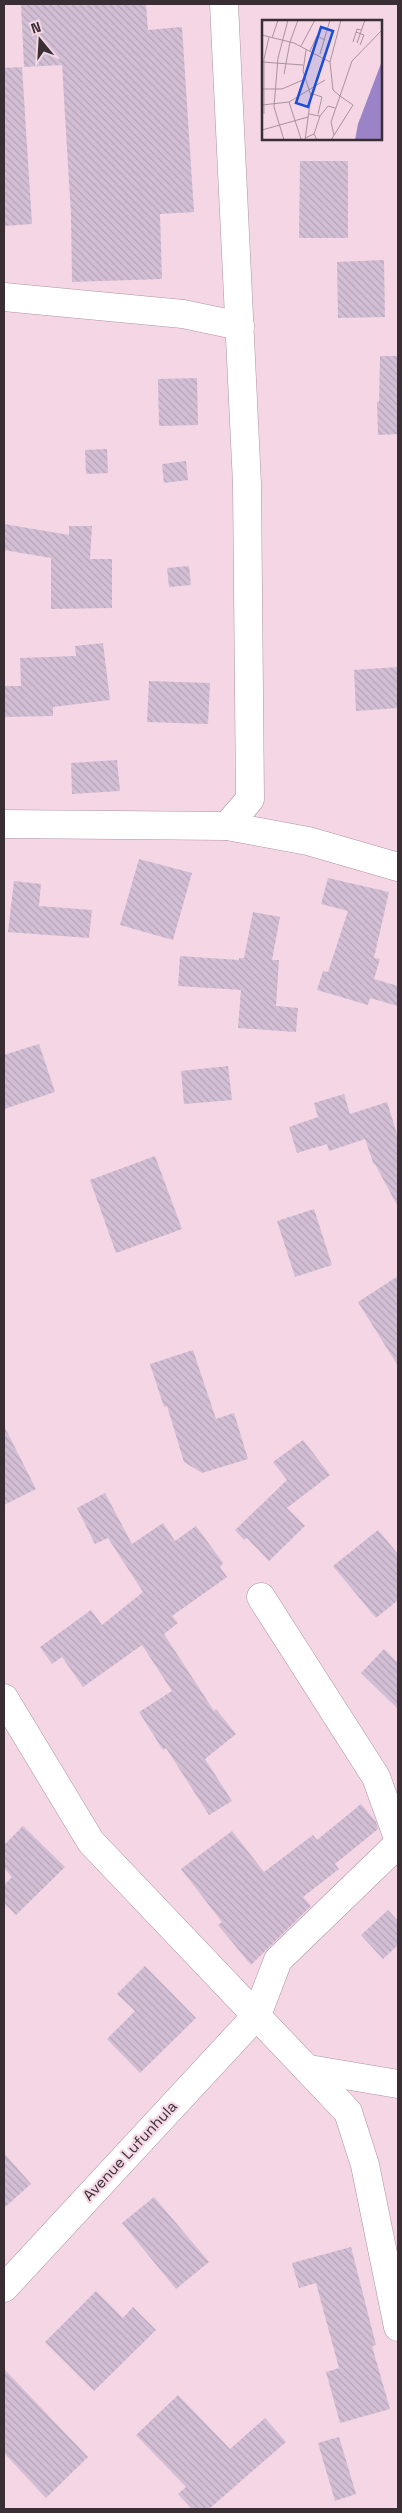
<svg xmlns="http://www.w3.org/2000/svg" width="402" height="2513" viewBox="0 0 402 2513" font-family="'Space Grotesk',sans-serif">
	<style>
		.building { fill: url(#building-back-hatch) }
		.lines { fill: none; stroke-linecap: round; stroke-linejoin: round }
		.street-casing { stroke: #af93a1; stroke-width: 29 }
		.street { stroke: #fff; stroke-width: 28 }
		.labels { text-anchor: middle; stroke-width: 4.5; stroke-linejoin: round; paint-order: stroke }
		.street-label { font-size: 15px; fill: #392e33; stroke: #f4d6e4 }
		.inset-road { fill: none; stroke: #a9939d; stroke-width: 1 }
		.view { fill: #1d4ed8; fill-opacity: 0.15; stroke: #1d4ed8; stroke-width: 2.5 }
		.inset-edge { fill: none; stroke: #392e33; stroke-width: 2.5 }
	</style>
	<defs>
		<pattern id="building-back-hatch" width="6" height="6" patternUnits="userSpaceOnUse" patternTransform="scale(1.25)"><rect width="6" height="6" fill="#d3bfd5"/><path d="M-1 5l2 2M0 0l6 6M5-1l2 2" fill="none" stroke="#b6a4b7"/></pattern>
	</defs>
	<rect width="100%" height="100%" fill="#f4d6e4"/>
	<g class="building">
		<path d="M21,4H146L148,30L182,27L194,212L160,214L162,279L72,282L71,215L62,65L24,67Z"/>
		<path d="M22,67L32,224L4,226V68Z"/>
		<path d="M300,161H348V238H299Z"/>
		<path d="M384,260L385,317L338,318L337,262Z"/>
		<path d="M380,356H398V434L378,435L377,402H379Z"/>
		<path d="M197,378L198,425L159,426L158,379Z"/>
		<path d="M107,449L108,473L86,474L85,450Z"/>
		<path d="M186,461L188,480L164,483L162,464Z"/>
		<path d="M4,524L69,535V526H92L90,559H112V608L51,609V558L4,550Z"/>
		<path d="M189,566L191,585L169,587L167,568Z"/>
		<path d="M103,643L110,700L53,707V716L4,717V686H21L20,658L76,656L75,646Z"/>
		<path d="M398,667V708L356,711L354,670Z"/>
		<path d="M149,681L210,683L208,724L147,722Z"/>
		<path d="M117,760L120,791L72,794L71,763Z"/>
		<path d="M139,859L192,873L173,940L120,925Z"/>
		<path d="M328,878L389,892L374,958L380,959L374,979L398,986V1006L370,998L368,1005L317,990L323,971L328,972L348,911L321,904Z"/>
		<path d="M14,881L41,884L39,906L92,910L89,938L8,932Z"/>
		<path d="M253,912L280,917L272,960H279L276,1006L298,1008L296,1032L238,1028L241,990L178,986L180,956L239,960V958H244Z"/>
		<path d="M39,1044L55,1092L4,1109V1055Z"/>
		<path d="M228,1066L232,1100L184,1104L181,1071Z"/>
		<path d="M344,1094L350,1114L387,1102L398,1137V1207L375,1164L374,1165L365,1139L329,1151L327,1144L297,1153L289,1127L318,1117L314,1103Z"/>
		<path d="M155,1156L182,1229L116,1253L90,1180Z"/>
		<path d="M314,1209L332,1265L295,1277L277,1221Z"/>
		<path d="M398,1276V1366L358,1302Z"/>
		<path d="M193,1350L216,1419L234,1413L248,1459L202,1473L184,1462L167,1406L164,1407L150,1364Z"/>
		<path d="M4,1426L36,1489L4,1505Z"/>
		<path d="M303,1440L330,1475L287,1508L305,1526L269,1561L247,1538L244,1540L235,1530L287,1480L273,1462Z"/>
		<path d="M105,1493L132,1544L163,1523L175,1541L196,1526L223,1563L220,1567L227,1577L172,1616L178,1623L164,1634L214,1711L216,1709L236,1734L205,1759L232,1801L209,1815L166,1748L163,1750L139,1712L172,1691L142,1645L83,1687L62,1657L52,1664L40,1647L91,1610L102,1625L143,1592L108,1538L95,1544L77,1508Z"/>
		<path d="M378,1530L398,1554V1600L376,1618L333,1566Z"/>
		<path d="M384,1649L398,1663V1709L361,1673Z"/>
		<path d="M361,1804L376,1822L378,1829L335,1864L339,1869L303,1897L311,1906L251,1965L218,1925L222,1922L181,1869L232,1831L264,1872L313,1835L317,1840Z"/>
		<path d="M23,1826L65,1867L16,1915L4,1903V1885L12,1877L4,1868V1845Z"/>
		<path d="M388,1910L398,1921V1945L383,1959L361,1935Z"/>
		<path d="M145,1966L196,2018L140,2073L107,2039L135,2011L117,1994Z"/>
		<path d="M4,2153L31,2184L4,2208Z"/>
		<path d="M154,2197L209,2262L176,2289L122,2223Z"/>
		<path d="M351,2247L376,2345L372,2346L390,2409L340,2423L326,2372L339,2368L316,2283L299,2288L292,2263Z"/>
		<path d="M96,2291L123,2318L133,2307L156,2330L94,2391L45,2342Z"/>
		<path d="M4,2369L88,2457L46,2498L4,2453Z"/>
		<path d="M178,2395L230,2449L265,2418L286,2442L209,2509H192L178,2494L186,2487L136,2435Z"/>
		<path d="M339,2437L356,2494L335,2501L318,2443Z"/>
	</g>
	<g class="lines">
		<defs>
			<g id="street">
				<path d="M224,4L247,484L250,799L227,826"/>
				<path d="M4,297L183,314L240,326"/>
				<path d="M4,824L227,826L308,841L398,867"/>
				<path d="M261,1597L376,1777L398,1838"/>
				<path d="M4,1698L91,1842L348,2112L365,2165L398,2327"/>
				<path d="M309,2069L398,2084"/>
				<path d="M4,2288L257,2015L278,1960L398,1844"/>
			</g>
		</defs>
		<use href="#street" class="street-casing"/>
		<use href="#street" class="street"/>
	</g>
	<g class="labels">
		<g class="street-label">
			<text transform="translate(130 2151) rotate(-47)" y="5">Avenue Lufunhula</text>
		</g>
	</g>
	<g transform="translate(262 20)">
		<rect width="120" height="120" fill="#f4d6e4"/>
		<path d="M120,41V120H93L96,104Z" fill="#9a83c7"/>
		<path class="inset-road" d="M94,12L102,15L98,25M0,15L32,23L68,42L71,70L78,76L69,102L72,115M10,18L16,0M91,22L95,9L99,10M95,23L103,0M39,26L53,0M48,31L55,16L63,20M58,34L68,0M0,42L41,45M68,42L79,0M22,54L28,22L36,0M1,69H20L43,59M48,73L60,77L56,94M27,82L39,119M0,85L27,82L63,60M2,94V39L7,17M47,94L58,96L66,86L73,88M0,110L46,97M52,114L58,96M43,118L52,114L55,120M22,120L12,87L16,38L26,0M43,120L49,76L41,51L44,30M69,120L91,85L78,76L90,41L120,10"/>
		<path class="view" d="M59,7L71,11L46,87L34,83Z"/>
		<rect width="120" height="120" class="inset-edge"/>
	</g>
	<rect width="402" height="2513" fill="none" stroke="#392e33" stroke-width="10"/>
	<g transform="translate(40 40) rotate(342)" stroke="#f4d6e4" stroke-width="4" paint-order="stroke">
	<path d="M0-4L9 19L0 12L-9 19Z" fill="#392e33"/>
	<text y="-8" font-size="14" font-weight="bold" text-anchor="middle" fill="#392e33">N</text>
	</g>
</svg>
